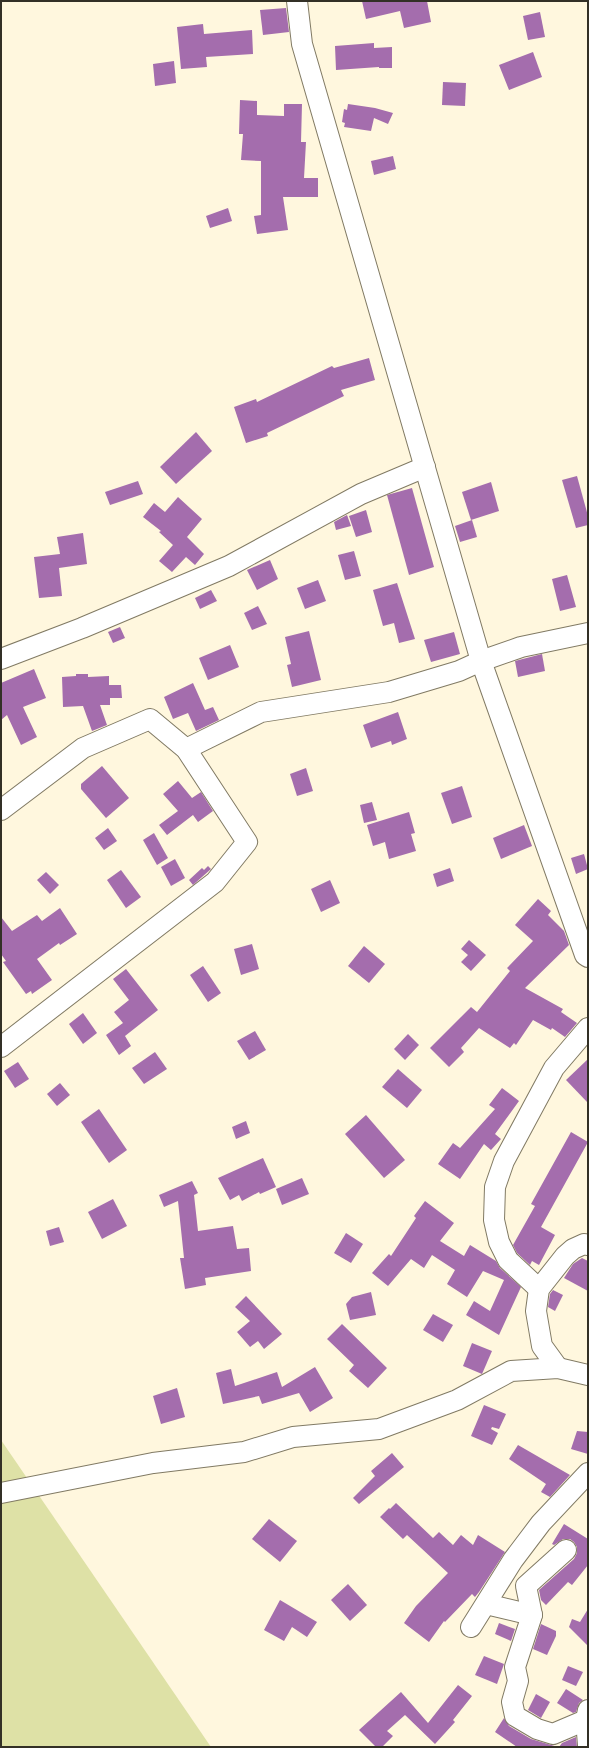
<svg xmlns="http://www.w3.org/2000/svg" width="589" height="1748" viewBox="0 0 589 1748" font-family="'Zilla Slab',serif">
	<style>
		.green { fill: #dee1a6 }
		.building { fill: #a46dad }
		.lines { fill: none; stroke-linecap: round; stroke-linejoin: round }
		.minor-casing { stroke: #817a64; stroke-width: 22 }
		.minor { stroke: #fff; stroke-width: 20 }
	</style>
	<rect width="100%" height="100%" fill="#fff7de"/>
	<path class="green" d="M1,1440L211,1747H1Z"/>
	<g class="building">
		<path d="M362,1H427L431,22L404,28L400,11L366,19Z"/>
		<path d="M286,8L289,32L263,35L260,10Z"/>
		<path d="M540,12L545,37L528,40L523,16Z"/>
		<path d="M203,24L204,34L252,30L253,54L206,57L207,67L181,69L177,27Z"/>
		<path d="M374,43V48L392,47V68H379V67L336,70L335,46Z"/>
		<path d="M533,52L542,77L509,90L499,65Z"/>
		<path d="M174,61L176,83L155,86L153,64Z"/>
		<path d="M443,82L466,83L465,106L442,105Z"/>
		<path d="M240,100L257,101V115L284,116V104H302L301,142H306L304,178H318V197H283L288,230L257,234L254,216L261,215V161L241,160L243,134H239Z"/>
		<path d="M348,104L375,108L393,113L388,124L374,118L371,131L344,127L345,123L342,122L344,109L347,110Z"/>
		<path d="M393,156L396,169L374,175L371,161Z"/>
		<path d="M228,208L232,221L210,228L206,216Z"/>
		<path d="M369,358L375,380L341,390L344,396L267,433L268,436L246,443L234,407L256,399L257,402L332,366L334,368Z"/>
		<path d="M196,432L212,451L176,484L160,467Z"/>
		<path d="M577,476L588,516V525L576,528L562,480Z"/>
		<path d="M138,481L143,494L110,505L105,492Z"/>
		<path d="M491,482L499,511L471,520L462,492Z"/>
		<path d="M412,488L434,567L409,575L387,495Z"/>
		<path d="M178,497L202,519L187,537L204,554L195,565L186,557L172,572L159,561L173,545L159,532L161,531L143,517L154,503L165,512Z"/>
		<path d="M366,510L372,532L356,537L349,516Z"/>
		<path d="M347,515L351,526L336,530L334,522Z"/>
		<path d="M472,520L477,537L460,542L455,526Z"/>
		<path d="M83,533L87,564L59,568L62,596L39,598L34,557L60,554L57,537Z"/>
		<path d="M354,551L361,576L345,580L338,555Z"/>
		<path d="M270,560L278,579L257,590L247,570Z"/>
		<path d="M567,575L576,607L560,611L552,579Z"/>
		<path d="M318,580L326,601L305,609L297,588Z"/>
		<path d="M397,583L415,639L399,643L394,623L383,626L373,590Z"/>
		<path d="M211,590L217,601L200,609L195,598Z"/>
		<path d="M258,606L267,624L252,630L244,613Z"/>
		<path d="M120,627L125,638L113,643L108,632Z"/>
		<path d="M309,631L321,680L292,687L287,665L291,664L285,637Z"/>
		<path d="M454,632L460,654L431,662L424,640Z"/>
		<path d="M230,645L239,667L208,680L199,658Z"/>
		<path d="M542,654L545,671L518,677L515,661Z"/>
		<path d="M34,669L46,698L23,707L37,737L21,745L7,715L1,720V683Z"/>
		<path d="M76,674H88V677L109,676V685H121L122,698H110V705H100L107,725L92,731L83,706L63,707L62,677L76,676Z"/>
		<path d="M193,683L205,710L213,707L219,720L196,731L188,713L173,719L164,697Z"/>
		<path d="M398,712L407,739L392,745L391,741L371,748L363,725Z"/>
		<path d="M102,766L129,798L106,818L81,789V784Z"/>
		<path d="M306,768L313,791L297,796L290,774Z"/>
		<path d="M178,781L192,798L201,792L213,811L198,822L193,815L167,835L159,825L178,811L163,794Z"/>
		<path d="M462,786L472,817L452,824L441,793Z"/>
		<path d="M372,802L377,820L364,823L360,805Z"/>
		<path d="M409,812L415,833L411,834L416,851L389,859L385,842L373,846L367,825Z"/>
		<path d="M524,825L532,846L501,859L493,838Z"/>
		<path d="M108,828L117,841L104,850L95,838Z"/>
		<path d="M154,833L168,858L157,865L143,840Z"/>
		<path d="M584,854L588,869L576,874L571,858Z"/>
		<path d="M175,859L185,878L171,886L161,867Z"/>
		<path d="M208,866L211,869L193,885L189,880L202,868L204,870Z"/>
		<path d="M450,868L454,881L437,887L433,874Z"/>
		<path d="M121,870L141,897L126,908L107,880Z"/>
		<path d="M46,872L59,885L50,894L37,880Z"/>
		<path d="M330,880L340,903L321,912L311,889Z"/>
		<path d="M538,899L551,911L548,915L564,931L569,945L525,988L563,1009L561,1012L577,1023L565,1037L552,1028L551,1030L533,1020L516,1045L514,1043L510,1048L479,1028L461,1048L464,1052L449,1067L430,1048L471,1007L477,1012L510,971L507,968L533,941L515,925Z"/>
		<path d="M60,908L77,934L60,945L59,943L37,959L52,980L32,994L31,991L26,994L3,962L6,961L1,954V917L12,931L37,915L42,921Z"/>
		<path d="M469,940L486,955L471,971L461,962L468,955L461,949Z"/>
		<path d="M252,944L259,969L241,975L234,949Z"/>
		<path d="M364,946L385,964L369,983L348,966Z"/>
		<path d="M203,966L221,993L208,1002L190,975Z"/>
		<path d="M126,969L158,1010L125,1036L131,1046L119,1055L106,1035L123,1023L114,1012L129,1000L113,979Z"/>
		<path d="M83,1013L97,1033L83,1044L69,1024Z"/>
		<path d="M255,1031L266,1050L249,1060L237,1041Z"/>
		<path d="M408,1034L419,1045L405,1060L394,1049Z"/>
		<path d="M155,1052L167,1069L144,1084L132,1068Z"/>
		<path d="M588,1059V1103L566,1080Z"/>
		<path d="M18,1062L29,1079L15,1088L4,1071Z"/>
		<path d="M398,1069L422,1090L407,1108L382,1087Z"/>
		<path d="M60,1083L70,1095L57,1106L47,1094Z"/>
		<path d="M502,1088L519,1101L495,1134L501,1139L491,1150L484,1144L460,1179L438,1164L453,1143L460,1148L495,1109L489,1105Z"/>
		<path d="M99,1109L127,1150L109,1163L81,1122Z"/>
		<path d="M366,1115L405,1160L384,1178L345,1134Z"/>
		<path d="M246,1121L250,1133L236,1139L232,1127Z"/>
		<path d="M571,1132L588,1142L541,1227L555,1235L539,1265L532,1261L530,1265L517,1253L513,1245L535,1206L531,1204Z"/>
		<path d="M263,1158L276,1187L260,1194L259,1192L242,1201L239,1195L230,1200L218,1178Z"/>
		<path d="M302,1178L309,1194L282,1205L276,1189Z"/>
		<path d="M192,1181L198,1193L194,1195L198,1231L233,1226L237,1249L249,1248L251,1271L205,1278L206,1285L185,1289L180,1258H184L178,1201L164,1207L159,1195Z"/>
		<path d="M113,1199L127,1226L102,1239L88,1212Z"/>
		<path d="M425,1201L454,1223L440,1241L464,1256L470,1245L496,1261L500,1268L521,1287L499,1335L466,1315L474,1301L490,1311L504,1280L483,1271L467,1297L447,1284L455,1270L432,1255L424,1268L411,1259L388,1286L372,1273L389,1254L391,1256L416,1218L414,1216Z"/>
		<path d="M59,1227L64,1242L50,1246L46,1231Z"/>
		<path d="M346,1233L363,1244L351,1263L334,1253Z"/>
		<path d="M582,1258L588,1261V1291L564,1278L573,1264Z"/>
		<path d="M553,1290L563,1295L555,1311L548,1307L550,1294Z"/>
		<path d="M371,1292L376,1315L350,1320L346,1304L352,1297Z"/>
		<path d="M246,1296L282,1334L264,1349L258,1341L250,1347L237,1332L250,1321L235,1307Z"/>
		<path d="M433,1314L453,1325L443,1342L423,1330Z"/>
		<path d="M342,1324L387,1368L368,1388L349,1371L354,1365L327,1339Z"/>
		<path d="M472,1343L492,1351L482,1374L463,1366Z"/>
		<path d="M315,1367L333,1398L310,1412L299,1393L262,1404L259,1396L223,1404L216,1373L231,1369L235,1386L277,1372L282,1387Z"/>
		<path d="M177,1388L185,1417L161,1424L153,1396Z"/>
		<path d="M484,1405L506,1414L499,1429L492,1427L491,1429L498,1433L492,1445L471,1436Z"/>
		<path d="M577,1431L588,1432V1454L571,1449Z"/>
		<path d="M518,1445L570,1475L550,1497L541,1492L546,1484L509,1459Z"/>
		<path d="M392,1453L404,1467L359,1504L353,1498L375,1476L371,1471Z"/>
		<path d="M396,1503L433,1538L439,1532L453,1545L461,1535L473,1545L478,1535L505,1552L479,1592L475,1597L472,1594L445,1622L444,1621L429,1642L404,1623L416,1606L448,1573L407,1535L403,1539L380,1517L389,1508L390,1509Z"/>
		<path d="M269,1519L297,1541L280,1562L252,1539Z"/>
		<path d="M564,1524L588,1539V1565L572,1585L568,1582L546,1605L541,1600L539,1590L574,1559L577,1553V1547L574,1542L570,1539H563L554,1545L552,1544Z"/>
		<path d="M348,1584L367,1605L350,1621L331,1600Z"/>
		<path d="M280,1600L317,1622L307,1637L292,1627L284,1641L264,1630Z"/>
		<path d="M588,1609V1646L569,1627L572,1619L580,1622Z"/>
		<path d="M499,1623L515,1629L511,1641L495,1634Z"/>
		<path d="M541,1624L556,1631V1636L547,1655L533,1649Z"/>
		<path d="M484,1656L504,1664L497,1684L475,1675Z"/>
		<path d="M568,1666L583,1672L576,1686L562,1680Z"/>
		<path d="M458,1685L472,1696L453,1720L455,1722L435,1744L405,1715L387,1731L393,1736L382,1747H376L359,1730L401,1692L428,1723Z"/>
		<path d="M566,1689L583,1700L579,1703L576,1712L573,1713L557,1703Z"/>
		<path d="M536,1694L550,1702L541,1718L528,1710Z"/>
		<path d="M504,1718L509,1726L531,1739L558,1747H517L495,1732Z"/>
		<path d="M576,1737L577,1747H559L562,1743Z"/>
	</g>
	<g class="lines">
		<defs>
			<g id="minor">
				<path d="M297,1L302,44L481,661L585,955L588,957"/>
				<path d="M1,659L82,628L229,566L361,494L425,467"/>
				<path d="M186,749L261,712L389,692L459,671L481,661L521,647L588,633"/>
				<path d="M1,810L83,748L150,719L186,749L247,842L215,882L1,1047"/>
				<path d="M539,1289L508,1260L499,1242L494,1220L495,1187L504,1161L554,1068L588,1028"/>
				<path d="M558,1368L542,1346L536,1311L539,1289L565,1256L573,1249L584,1244L588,1245"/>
				<path d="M1,1493L153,1463L244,1452L293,1437L379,1429L457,1400L511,1371L558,1368L588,1375"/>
				<path d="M486,1604L532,1615L515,1667L518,1681L512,1702L515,1716L537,1729L553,1734L586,1720"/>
				<path d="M532,1615L526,1586L566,1550"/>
				<path d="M471,1627L513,1560L541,1523L588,1473"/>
				<path d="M588,1710L586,1720L588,1745"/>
			</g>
		</defs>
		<use href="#minor" class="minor-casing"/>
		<use href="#minor" class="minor"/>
	</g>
	<rect width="589" height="1748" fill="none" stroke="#333026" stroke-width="4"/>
</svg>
